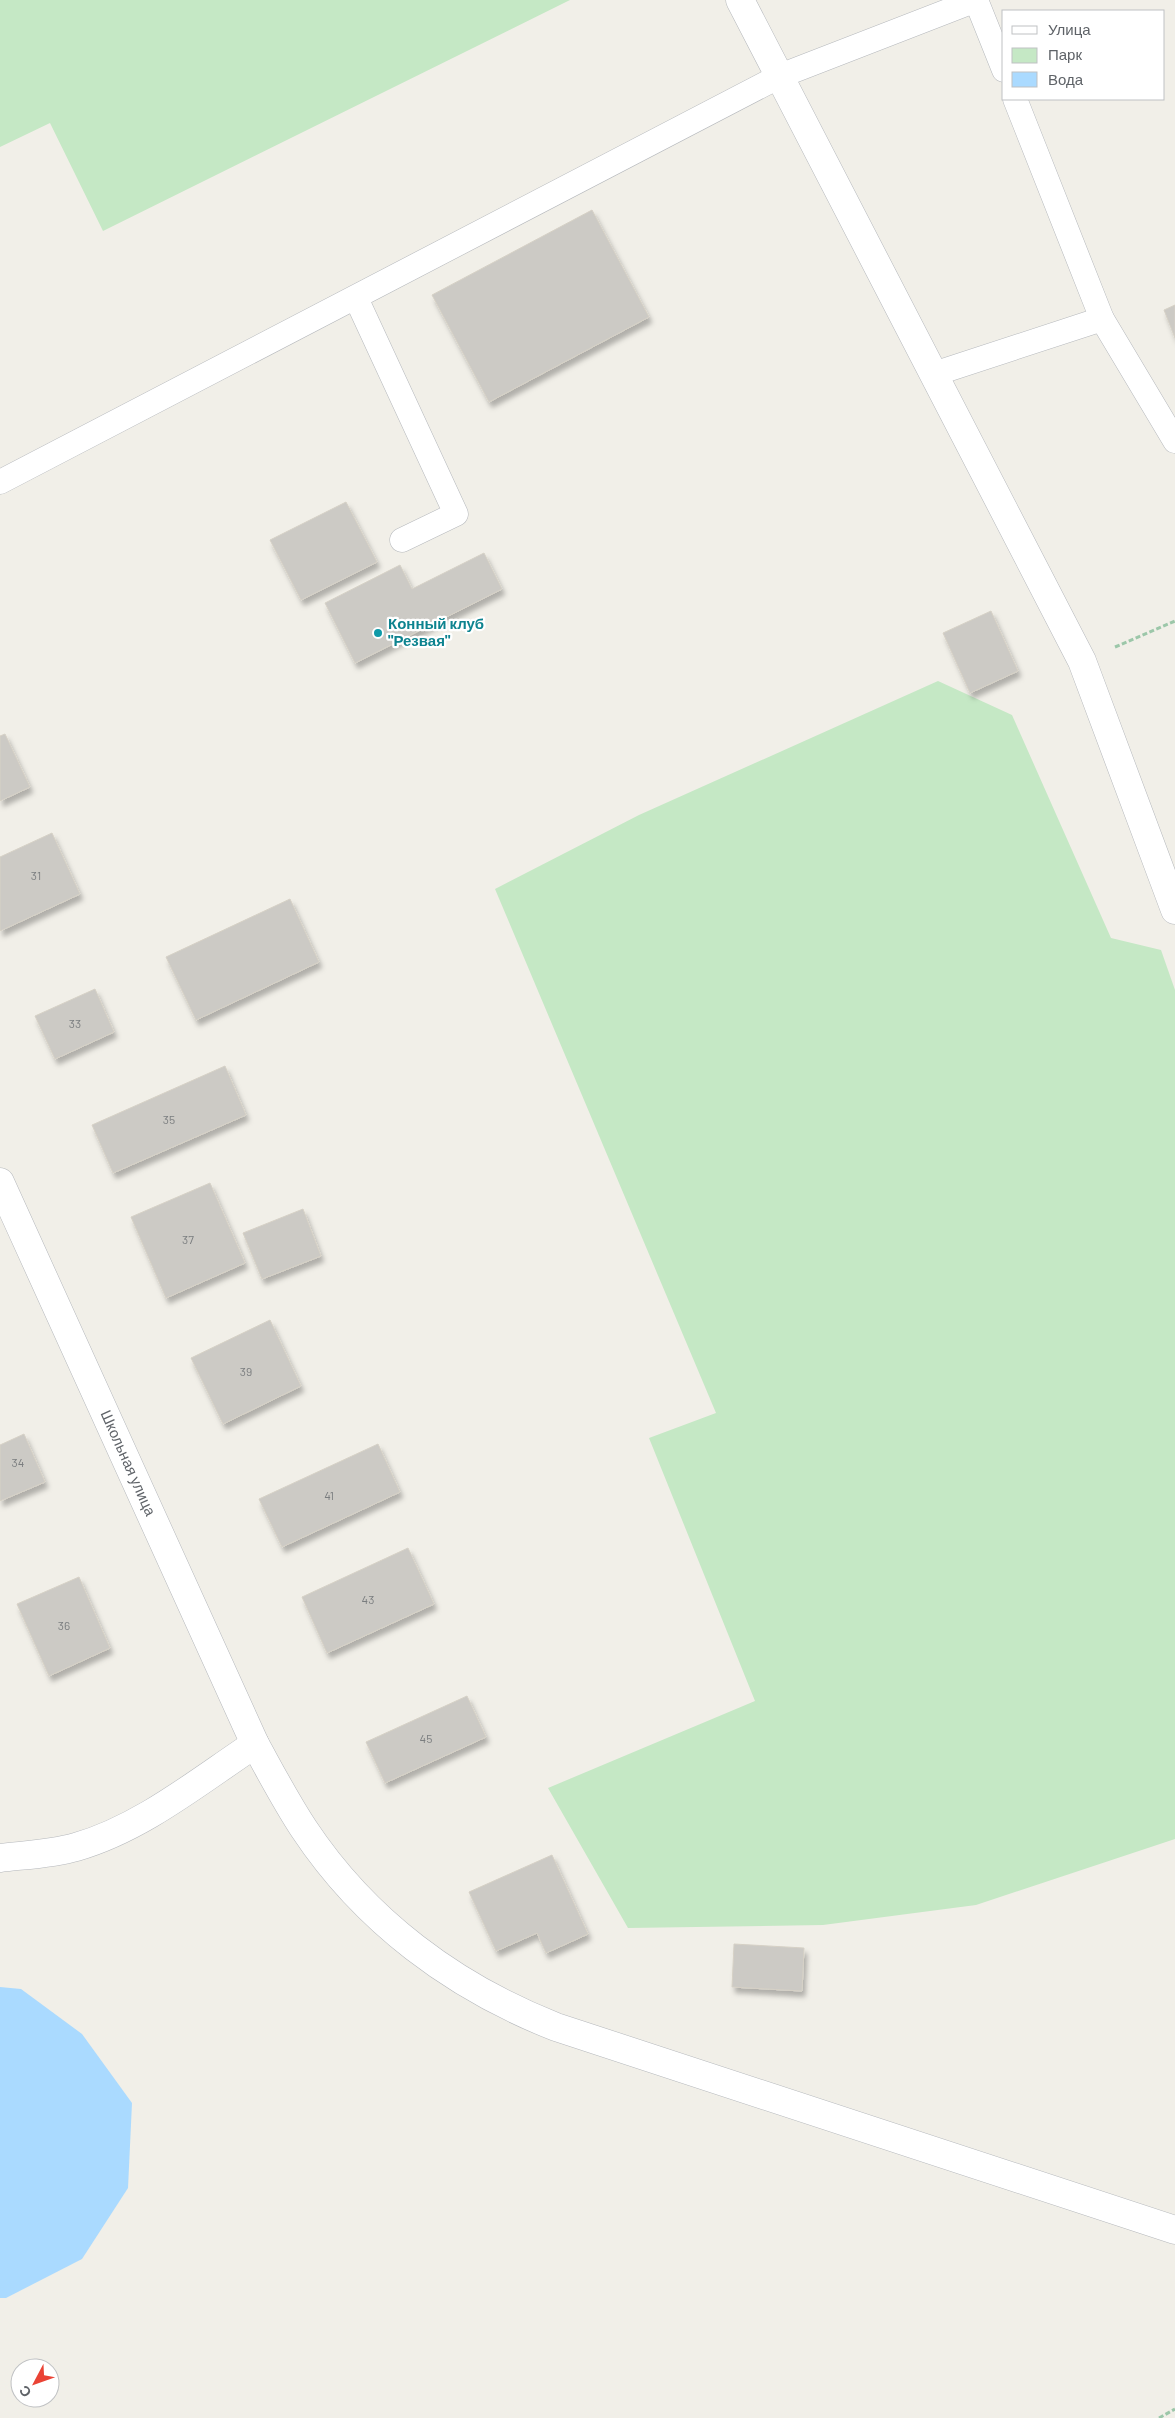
<svg xmlns="http://www.w3.org/2000/svg" width="1175" height="2418" viewBox="0 0 1175 2418" font-family="Barlow,sans-serif">
	<style>
		.green { fill: #c5e8c5 }
		.water { fill: #aadaff }
		.building { fill: #cccac5; stroke: #d6d1c6; filter: url(#shadow) }
		.lines { fill: none; stroke-linecap: round; stroke-linejoin: round }
		.service-casing { stroke: #b5b8bc; stroke-width: 25 }
		.minor-casing { stroke: #b5b8bc; stroke-width: 29 }
		.path { stroke: #9cc7a9; stroke-width: 3; stroke-dasharray: 5 2.5; stroke-linecap: butt }
		.service { stroke: #fff; stroke-width: 24 }
		.minor { stroke: #fff; stroke-width: 28 }
		.culture-dot { fill: #0f9aa8; stroke: #fff; stroke-width: 2 }
		.labels { text-anchor: middle; stroke-width: 4.5; stroke-linejoin: round; paint-order: stroke }
		.number-label { font-size: 12px; fill: #7a7d7f }
		.culture-label { font-size: 15px; font-weight: bold; fill: #0d838f; stroke: #fff; text-anchor: start }
		.street-label { font-size: 15px; fill: #5f6368; stroke: #fff }
	</style>
	<defs>
		<filter id="shadow"><feDropShadow dx="3" dy="5.5" stdDeviation="2.5" flood-color="#0004"/></filter>
	</defs>
	<rect width="100%" height="100%" fill="#f1efe8"/>
	<g class="green">
		<path d="M0,0H570L103,231L50,123L0,147Z"/>
		<path d="M938,681L1012,715L1111,938L1161,950L1175,990V1839L976,1905L823,1925L628,1928L548,1788L755,1701L649,1438L716,1413L495,889L639,815Z"/>
	</g>
	<path class="water" d="M0,1987L21,1989L82,2034L132,2103L128,2188L82,2259L6,2298H0Z"/>
	<g class="building">
		<path d="M592,210L649,317L489,402L432,295Z"/>
		<path d="M1175,305V338L1164,310Z"/>
		<path d="M346,502L377,562L301,600L270,540Z"/>
		<path d="M484,553L502,589L355,663L325,603L400,565L412,589Z"/>
		<path d="M991,611L1018,671L970,693L943,633Z"/>
		<path d="M5,734L30,787L0,801V736Z"/>
		<path d="M52,833L80,894L0,931V857Z"/>
		<path d="M290,899L319,962L196,1020L166,957Z"/>
		<path d="M95,989L114,1032L55,1059L35,1016Z"/>
		<path d="M225,1066L246,1115L113,1173L92,1125Z"/>
		<path d="M210,1183L245,1263L166,1298L131,1217Z"/>
		<path d="M303,1209L321,1256L262,1279L243,1233Z"/>
		<path d="M270,1320L301,1386L223,1424L191,1358Z"/>
		<path d="M24,1434L45,1482L0,1501V1445Z"/>
		<path d="M378,1444L400,1492L282,1547L259,1499Z"/>
		<path d="M408,1548L434,1604L327,1653L302,1597Z"/>
		<path d="M79,1577L110,1648L49,1676L17,1604Z"/>
		<path d="M467,1696L486,1737L385,1783L366,1742Z"/>
		<path d="M552,1855L588,1934L546,1953L537,1933L496,1951L469,1892Z"/>
		<path d="M734,1944L804,1948L802,1991L732,1987Z"/>
	</g>
	<g class="lines">
		<defs>
			<g id="service">
				<path d="M1015,99L1102,319L1175,441"/>
				<path d="M356,298L456,514L402,540"/>
				<path d="M934,374L1102,319"/>
				<path d="M0,482L780,76L976,0L1004,70"/>
			</g>
			<g id="minor">
				<path d="M740,0L1082,661L1175,910"/>
				<path d="M0,1182L255,1744C271,1773 286,1802 304,1829C365,1921 454,1987 556,2027L1175,2230"/>
				<path d="M0,1858C25,1855 52,1854 76,1847C142,1828 199,1781 255,1744"/>
			</g>
		</defs>
		<use href="#service" class="service-casing"/>
		<use href="#minor" class="minor-casing"/>
		<g class="path">
			<path d="M1115,647L1175,621"/>
			<path d="M1159,2418L1175,2409"/>
		</g>
		<use href="#service" class="service"/>
		<use href="#minor" class="minor"/>
	</g>
	<circle class="culture-dot" cx="378" cy="633" r="5"/>
	<g class="labels">
		<g class="number-label">
			<text x="36" y="880">31</text>
			<text x="75" y="1028">33</text>
			<text x="169" y="1124">35</text>
			<text x="188" y="1244">37</text>
			<text x="246" y="1376">39</text>
			<text x="18" y="1467">34</text>
			<text x="329" y="1500">41</text>
			<text x="368" y="1604">43</text>
			<text x="64" y="1630">36</text>
			<text x="426" y="1743">45</text>
		</g>
		<g class="culture-label">
			<text x="388" y="629">Конный клуб<tspan x="388" dy="17">"Резвая"</tspan></text>
		</g>
		<g class="street-label">
			<text transform="translate(128 1463) rotate(66)" y="5">Школьная улица</text>
		</g>
	</g>
	<rect x="1002" y="10" width="162" height="90" fill="#ffffff" stroke="#bfc1c3"/>
	<rect x="1012" y="26" width="25" height="8" fill="#ffffff" stroke="#bfc1c3"/>
	<text x="1048" y="35" font-size="15" fill="#5f6368">Улица</text>
	<rect x="1012" y="48" width="25" height="15" fill="#c5e8c5" stroke="#bfc1c3"/>
	<text x="1048" y="60" font-size="15" fill="#5f6368">Парк</text>
	<rect x="1012" y="72" width="25" height="15" fill="#aadaff" stroke="#bfc1c3"/>
	<text x="1048" y="85" font-size="15" fill="#5f6368">Вода</text>
	<g transform="translate(35 2383) rotate(229)"><circle r="24" fill="#ffffff" stroke="#bfc1c3"/>
	<path d="M0-4L9 19L0 12L-9 19Z" fill="#ea4335"/>
	<text y="-8" font-size="14" font-weight="bold" text-anchor="middle" fill="#5f6368">С</text>
	</g>
</svg>
